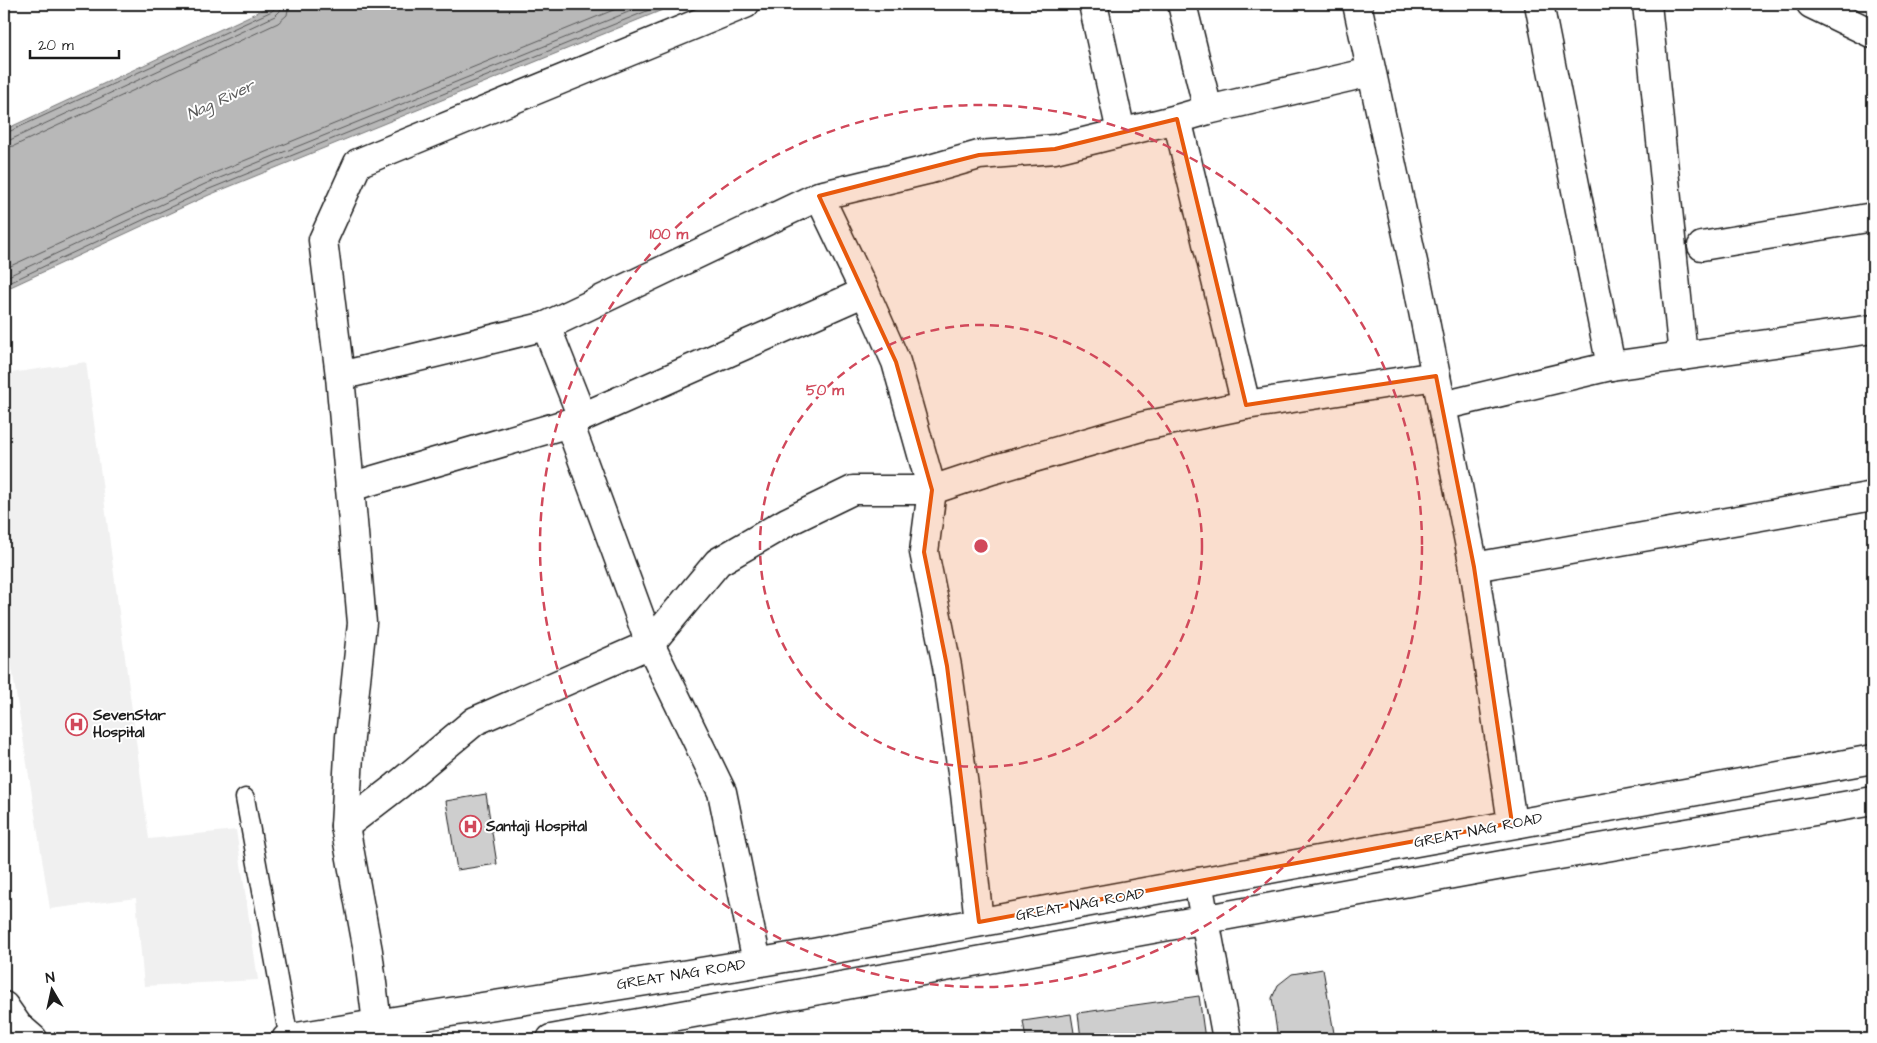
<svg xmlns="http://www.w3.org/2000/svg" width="1877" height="1043" viewBox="0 0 1877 1043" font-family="'Architects Daughter',sans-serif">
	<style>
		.built { fill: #f0f0f0 }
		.water { fill: #b8b8b8; stroke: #7a7a7a }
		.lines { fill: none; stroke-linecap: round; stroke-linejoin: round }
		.shore { stroke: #5a5a5a; stroke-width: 1 }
		.building { fill: #cecece; stroke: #1c1c1c }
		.service-casing { stroke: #1c1c1c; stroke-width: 21 }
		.minor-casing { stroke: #1c1c1c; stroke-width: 31 }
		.secondary-casing { stroke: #1c1c1c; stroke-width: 31 }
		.service { stroke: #fff; stroke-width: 18 }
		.minor { stroke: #fff; stroke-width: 28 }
		.secondary { stroke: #fff; stroke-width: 28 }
		.marked { fill: #e8590c; fill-opacity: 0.2; stroke: #e8590c; stroke-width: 4; stroke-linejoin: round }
		.ring { fill: none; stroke: #d1495b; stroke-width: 2.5; stroke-dasharray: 9 6 }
		.labels { text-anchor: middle; stroke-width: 4; stroke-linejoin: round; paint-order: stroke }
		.poi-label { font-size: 15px; font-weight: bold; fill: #1c1c1c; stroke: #fff; text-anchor: start }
		.street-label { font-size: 15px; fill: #1c1c1c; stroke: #fff }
		.water-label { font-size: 16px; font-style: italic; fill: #5a5a5a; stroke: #fff }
		.centre { fill: #d1495b; stroke: #fff; stroke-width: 2.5 }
		.ring-label { font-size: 15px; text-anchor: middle; font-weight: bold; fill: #d1495b; stroke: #fff; stroke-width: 4; stroke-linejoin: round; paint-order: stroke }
	</style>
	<rect width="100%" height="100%" fill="#fff"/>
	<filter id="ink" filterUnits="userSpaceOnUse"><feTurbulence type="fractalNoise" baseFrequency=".02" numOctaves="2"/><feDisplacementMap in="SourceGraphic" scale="10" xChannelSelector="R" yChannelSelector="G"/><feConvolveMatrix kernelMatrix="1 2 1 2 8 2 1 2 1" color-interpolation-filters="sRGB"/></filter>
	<g filter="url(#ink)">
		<path class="built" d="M86,362L149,839L236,830L258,980L144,986L136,898L50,909L4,618V374Z"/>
		<path class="water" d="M275,4H677L209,195L4,290V130Z"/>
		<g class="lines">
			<g class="shore">
				<path d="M4,134L272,11L275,8V4"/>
				<path d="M4,141L10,140L275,16L280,11L282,4"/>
				<path d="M4,148L14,146L278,23L287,15L289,4"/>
				<path d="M4,269L202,178L628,4"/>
				<path d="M4,278L205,184L648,4"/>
				<path d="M4,285L207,190L664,4"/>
			</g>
		</g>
		<g class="building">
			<path d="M486,794L497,864L457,870L446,801Z"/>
			<path d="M1323,969L1335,1039H1278L1272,998L1278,985L1292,974Z"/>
			<path d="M1199,996L1205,1039H1081L1078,1013Z"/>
			<path d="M1071,1014L1075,1039H1026L1023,1021Z"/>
			<path d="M985,1032L986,1039H934Z"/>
		</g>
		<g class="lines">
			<defs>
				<path id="service" d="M245,798L289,1039"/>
				<g id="minor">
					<path d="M1093,4L1121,132"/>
					<path d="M1182,4L1208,110"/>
					<path d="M1357,4L1416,276L1474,567L1512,823"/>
					<path d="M1539,4L1611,366"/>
					<path d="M1647,4L1683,356"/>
					<path d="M1811,4L1873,34"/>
					<path d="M1371,72L1208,110L1177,119L1055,149L979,155L927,170L819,196L865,292L896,362L932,490L992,470L1144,426L1246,405L1436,376"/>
					<path d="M1177,119L1246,405"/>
					<path d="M1702,246L1873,217"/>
					<path d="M340,376L323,240L358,163L745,4"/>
					<path d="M1442,406L1611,366L1873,329"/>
					<path d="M582,417L546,326L819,196"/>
					<path d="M350,487L569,423"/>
					<path d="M1474,567L1873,496"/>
					<path d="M345,826L350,737L362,623L340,376L546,326"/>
					<path d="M1198,882L1227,1039"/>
					<path d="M757,962L722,792L650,644L569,423L865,292"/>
					<path d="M379,1039L368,951L345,826L397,786L475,721L650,644L718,562L787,522L853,490H932L924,552L947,666L965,793L979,922"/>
				</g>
				<g id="secondary">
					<path d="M4,1006L18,1026L33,1039"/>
					<path d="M286,1039C461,1009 638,984 813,953C1167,890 1519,821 1873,759"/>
					<path d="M551,1039L1513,863L1873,801"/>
				</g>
			</defs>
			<use href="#service" class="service-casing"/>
			<use href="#minor" class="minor-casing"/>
			<use href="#secondary" class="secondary-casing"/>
			<use href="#service" class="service"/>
			<use href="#minor" class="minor"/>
			<use href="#secondary" class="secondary"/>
		</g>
	</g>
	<path class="marked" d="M1177,119L1246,405L1436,376L1474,567L1512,823L979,922L947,666L924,552L932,490L896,362L819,196L979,155L1055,149Z"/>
	<g class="ring">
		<circle cx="981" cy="546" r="221"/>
		<circle cx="981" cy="546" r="441"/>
	</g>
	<defs>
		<symbol id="hospital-ring" viewBox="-11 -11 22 22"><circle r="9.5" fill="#fff" stroke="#d1495b" stroke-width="1.5"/><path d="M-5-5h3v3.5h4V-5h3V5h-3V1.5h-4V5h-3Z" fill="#d1495b"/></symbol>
	</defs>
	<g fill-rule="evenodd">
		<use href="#hospital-ring" x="64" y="712" width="25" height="25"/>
		<use href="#hospital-ring" x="458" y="814" width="25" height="25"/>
	</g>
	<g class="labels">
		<g class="poi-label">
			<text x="93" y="720">SevenStar<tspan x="93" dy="17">Hospital</tspan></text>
			<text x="486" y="831">Santaji Hospital</text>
		</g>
		<g class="street-label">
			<text transform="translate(1478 830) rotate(-11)" y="5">GREAT NAG ROAD</text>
			<text transform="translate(1080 904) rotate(-10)" y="5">GREAT NAG ROAD</text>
			<text transform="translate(681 974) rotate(-9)" y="5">GREAT NAG ROAD</text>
		</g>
		<g class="water-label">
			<text transform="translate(220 99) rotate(-25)" y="6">Nag River</text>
		</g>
	</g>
	<circle cx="981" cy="546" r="8" class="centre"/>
	<g class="ring-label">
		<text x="669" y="239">100 m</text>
		<text x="825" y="395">50 m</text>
	</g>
	<rect width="1877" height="1043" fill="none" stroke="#fff" stroke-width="20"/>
	<rect x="10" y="10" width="1857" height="1023" fill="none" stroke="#1c1c1c" stroke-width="2" filter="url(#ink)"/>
	<g transform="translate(52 990) rotate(351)" stroke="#ffffff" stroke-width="4" paint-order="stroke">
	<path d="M0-4L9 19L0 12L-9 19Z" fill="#1c1c1c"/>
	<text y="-8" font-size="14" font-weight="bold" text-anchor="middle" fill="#1c1c1c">N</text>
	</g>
	<path d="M30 50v8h89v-8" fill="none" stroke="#1c1c1c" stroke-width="2.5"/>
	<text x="38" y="50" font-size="15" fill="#1c1c1c" stroke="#ffffff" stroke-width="4" paint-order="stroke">20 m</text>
</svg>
